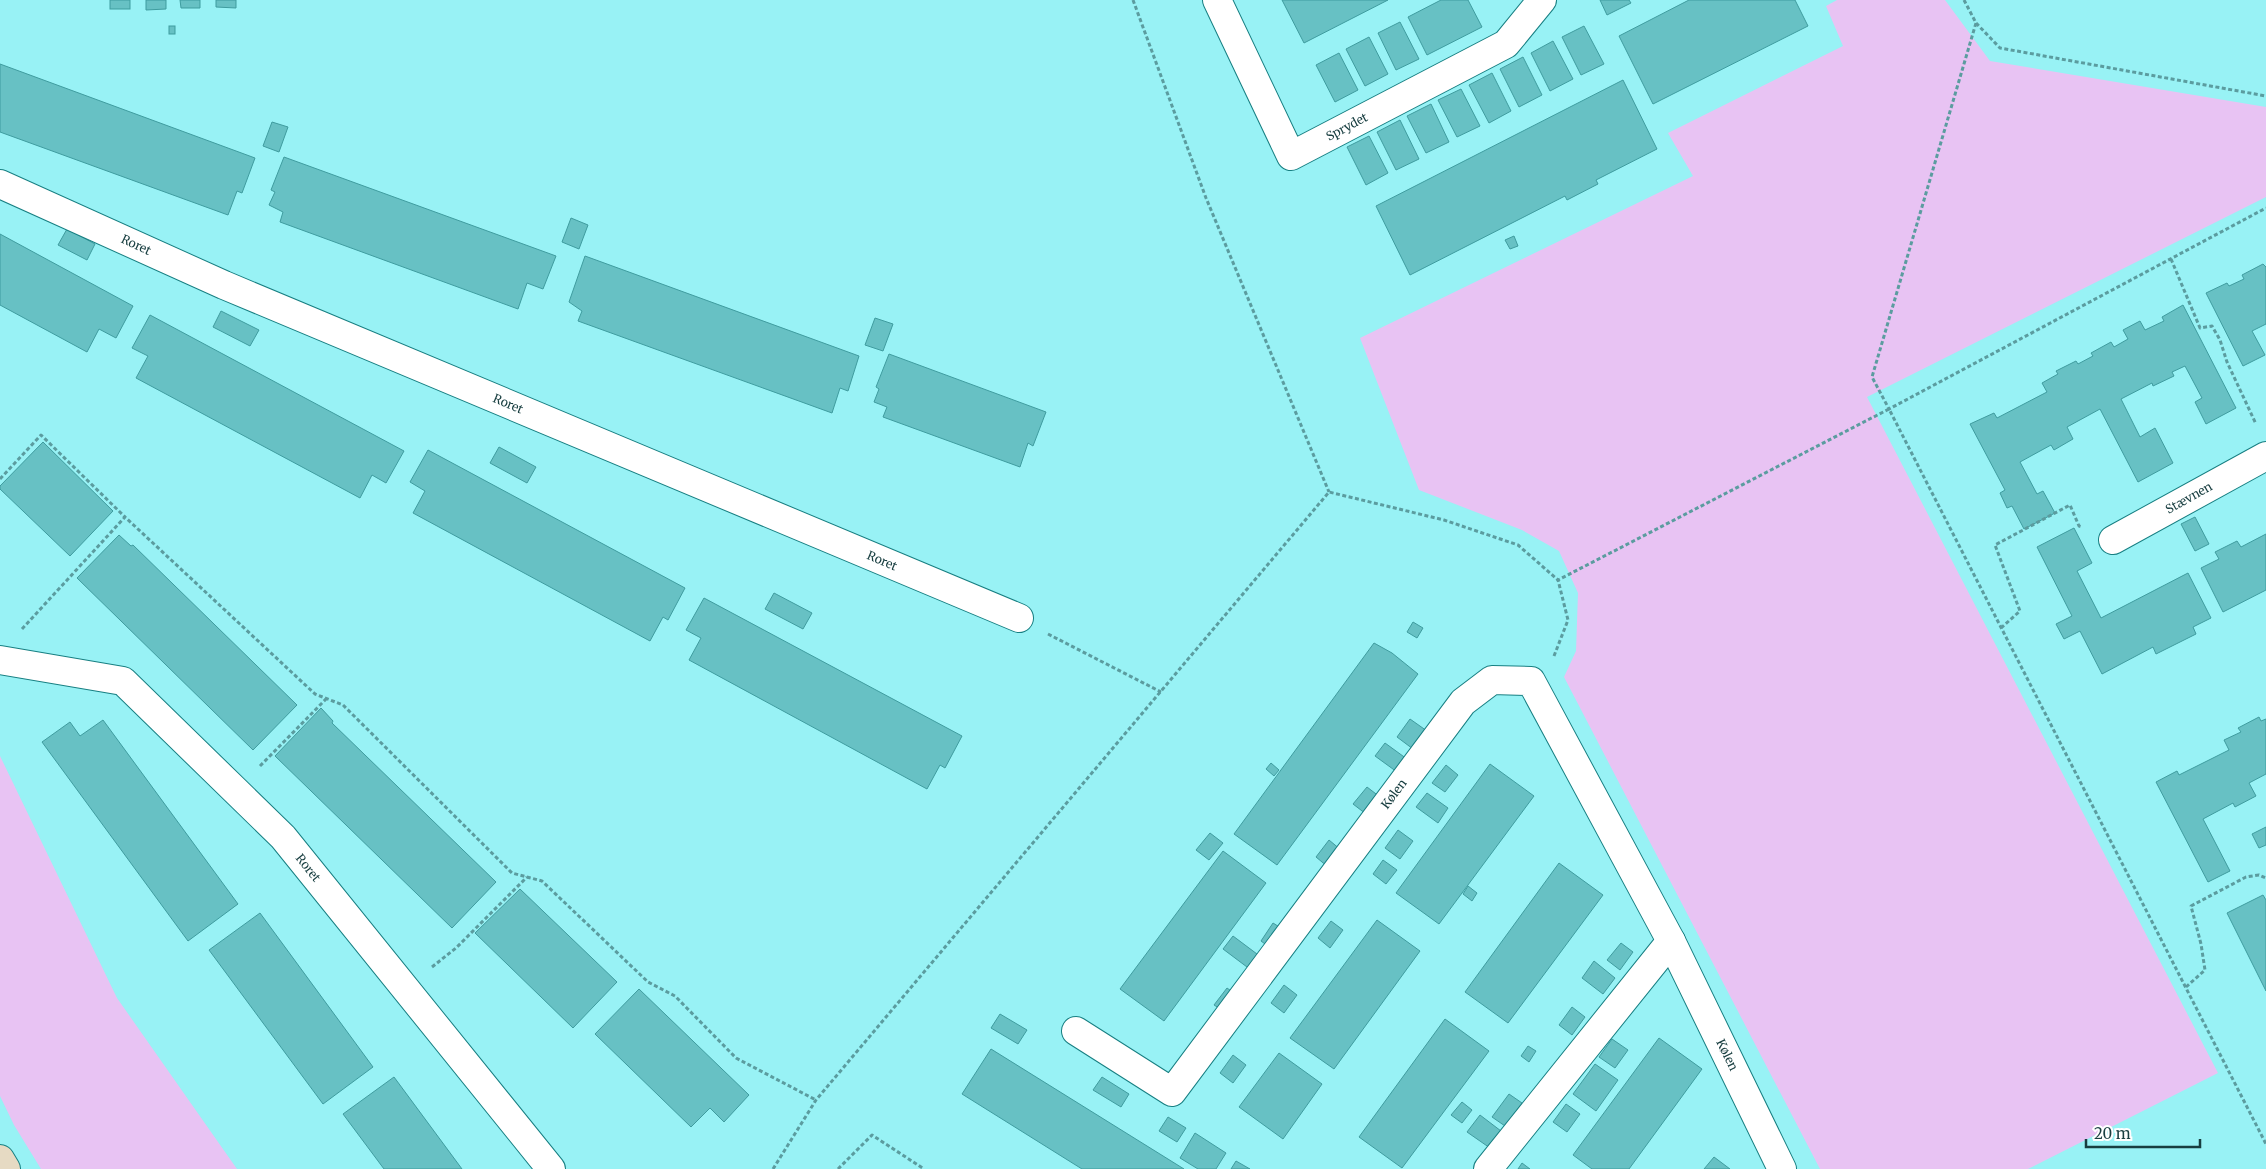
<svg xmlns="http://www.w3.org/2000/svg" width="2266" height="1169" viewBox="0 0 2266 1169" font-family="Merriweather,serif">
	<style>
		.green { fill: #e8c3f3 }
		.building { fill: #67c1c4; stroke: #3f9c9f }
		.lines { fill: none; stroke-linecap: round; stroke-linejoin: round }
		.minor-casing { stroke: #177f82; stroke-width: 30 }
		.secondary-casing { stroke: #177f82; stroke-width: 30 }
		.path { stroke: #5b9c9f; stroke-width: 3; stroke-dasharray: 4 2.5; stroke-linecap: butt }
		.minor { stroke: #fff; stroke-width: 28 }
		.secondary { stroke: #e6dac3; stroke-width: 28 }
		.labels { text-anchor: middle; stroke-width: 4; stroke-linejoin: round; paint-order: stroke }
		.street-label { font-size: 12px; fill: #183e40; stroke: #fff }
	</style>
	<rect width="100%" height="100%" fill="#98f2f5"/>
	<g class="green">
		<path d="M1837,0H1945L1990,61L2266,107V197L1867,397L2218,1073L2028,1169H1820L1564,677L1576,651L1578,593L1559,551L1522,530L1419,490L1360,338L1693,176L1668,133L1843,46L1826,6Z"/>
		<path d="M0,756L117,998L237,1169H41L14,1125L0,1096Z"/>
	</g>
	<g class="building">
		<rect x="110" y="0" width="20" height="9"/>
		<path d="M146,0H166V9L146,10Z"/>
		<path d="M180,0H200V8H181Z"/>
		<path d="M216,0H236V8L216,7Z"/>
		<path d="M1282,0H1388L1304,43Z"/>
		<path d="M1441,0H1468L1482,27L1427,55L1408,17Z"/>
		<path d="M1600,0H1629L1631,3L1607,15Z"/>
		<path d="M1689,0H1795L1808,26L1653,104L1619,36Z"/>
		<path d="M1400,22L1419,59L1396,70L1378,33Z"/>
		<rect x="169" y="26" width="6" height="8"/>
		<path d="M1584,26L1604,64L1581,75L1562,37Z"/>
		<path d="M1369,37L1388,74L1365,86L1346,49Z"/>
		<path d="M1553,41L1573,79L1550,91L1531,53Z"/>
		<path d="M1339,53L1358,90L1335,102L1316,65Z"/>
		<path d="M1523,57L1542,95L1519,107L1500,69Z"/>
		<path d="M0,64L255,158L242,193L237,191L228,215L0,132Z"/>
		<path d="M1492,73L1511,111L1489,123L1469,85Z"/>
		<path d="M1623,80L1657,149L1596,180L1598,184L1567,200L1565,196L1410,275L1376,206Z"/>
		<path d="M1461,89L1480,126L1457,137L1438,100Z"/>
		<path d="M1431,104L1449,142L1426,153L1407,116Z"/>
		<path d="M1400,120L1419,159L1396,170L1377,132Z"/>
		<path d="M272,122L288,127L279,152L263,146Z"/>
		<path d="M1369,136L1388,173L1366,185L1347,147Z"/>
		<path d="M284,157L556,256L543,289L527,283L518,309L280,222L283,212L269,205L275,192L271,190Z"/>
		<path d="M571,218L588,225L579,249L562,242Z"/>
		<path d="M67,229L95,244L87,260L58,245Z"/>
		<path d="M0,234L133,306L116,338L99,329L87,352L0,305Z"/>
		<path d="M1514,236L1518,246L1510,249L1505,240Z"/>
		<path d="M585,256L859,356L848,391L840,388L832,413L578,321L582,311L569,302Z"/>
		<path d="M2263,264L2266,267V324L2252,331L2265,355L2243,366L2206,293L2227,283L2229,286L2244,279L2242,275Z"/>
		<path d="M2183,305L2236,408L2206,424L2195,402L2202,398L2185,366L2172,372L2174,376L2153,386L2152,383L2121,399L2140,437L2155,428L2173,463L2138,482L2100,409L2067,427L2073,439L2054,450L2051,445L2020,462L2037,494L2043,491L2055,513L2024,529L2012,506L2007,508L2000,493L2005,490L1970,424L1994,413L1997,418L2047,392L2042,383L2058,374L2056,371L2076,361L2078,364L2093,356L2091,353L2111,342L2114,347L2128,339L2123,330L2140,321L2145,330L2164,321L2162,317Z"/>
		<path d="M221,311L259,330L250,346L213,327Z"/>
		<path d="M150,315L404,451L386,483L372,475L360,498L136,378L148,356L132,348Z"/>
		<path d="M875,318L893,324L883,351L865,345Z"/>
		<path d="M889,354L1046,412L1033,446L1028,443L1020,467L883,417L887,407L874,402L879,389L876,387Z"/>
		<path d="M43,442L113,511L70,556L0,489V486Z"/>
		<path d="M499,447L536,467L527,483L490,463Z"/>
		<path d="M428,450L685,588L668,620L663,617L650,641L413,513L425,491L410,482Z"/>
		<path d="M2195,517L2209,544L2195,551L2181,524Z"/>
		<path d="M2074,528L2092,563L2077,571L2101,618L2188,573L2211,618L2193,627L2196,634L2156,654L2153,647L2102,674L2080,631L2064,639L2056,624L2072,616L2037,547Z"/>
		<path d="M2266,534V590L2223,612L2201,568L2219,559L2215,552L2237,541L2241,547Z"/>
		<path d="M119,535L131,546L133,545L297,705L253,750L77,578Z"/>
		<path d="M774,593L812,613L803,629L765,609Z"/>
		<path d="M704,598L962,736L945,768L940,765L927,789L689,660L701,638L686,630Z"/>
		<path d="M1413,622L1423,628L1417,638L1407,632Z"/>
		<path d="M1374,643L1392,653L1418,674L1277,865L1234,834Z"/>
		<path d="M321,708L333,721L332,723L496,882L452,928L275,756Z"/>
		<path d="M2259,717L2261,721L2266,719V774L2249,783L2256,796L2235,807L2233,803L2203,819L2230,871L2208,882L2156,782L2177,771L2179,775L2229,750L2224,740L2241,732L2238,728Z"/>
		<path d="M1410,719L1427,731L1413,749L1397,737Z"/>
		<path d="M103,720L238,904L188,941L42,742L70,722L80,736Z"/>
		<path d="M1385,743L1407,759L1397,772L1375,756Z"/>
		<path d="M1271,763L1279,770L1274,776L1266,769Z"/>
		<path d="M1490,764L1534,796L1439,924L1396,893Z"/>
		<path d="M1446,765L1458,775L1445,792L1432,783Z"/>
		<path d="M1367,787L1380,797L1366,814L1353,804Z"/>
		<path d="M1427,793L1448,808L1438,823L1416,807Z"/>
		<path d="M2266,827V845L2259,848L2252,834Z"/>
		<path d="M1398,830L1413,841L1400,859L1385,848Z"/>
		<path d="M1210,833L1223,843L1209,860L1196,850Z"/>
		<path d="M1329,840L1341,850L1328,867L1316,857Z"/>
		<path d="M1223,851L1266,883L1164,1021L1120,989Z"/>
		<path d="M1383,860L1397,870L1386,884L1373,874Z"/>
		<path d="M1559,863L1603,895L1508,1023L1465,992Z"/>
		<path d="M1468,886L1477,893L1472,901L1463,894Z"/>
		<path d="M520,889L617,982L573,1028L475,933Z"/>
		<path d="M2263,895L2266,900V991L2227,913Z"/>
		<path d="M260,913L373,1067L323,1104L209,950Z"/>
		<path d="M1377,920L1420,951L1334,1069L1290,1038Z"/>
		<path d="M1331,921L1343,930L1330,948L1318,938Z"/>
		<path d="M1273,923L1281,928L1269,947L1261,941Z"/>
		<path d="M1233,936L1261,957L1251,970L1223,949Z"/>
		<path d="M1621,943L1633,952L1620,970L1607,960Z"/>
		<path d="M1594,961L1615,978L1603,994L1582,978Z"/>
		<path d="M1284,985L1297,995L1284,1013L1271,1003Z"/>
		<path d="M1227,988L1234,993L1222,1010L1214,1005Z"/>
		<path d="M639,989L749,1095L724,1122L710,1108L691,1127L595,1034Z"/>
		<path d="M1572,1007L1585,1017L1572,1035L1559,1025Z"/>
		<path d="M1000,1014L1027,1030L1018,1044L991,1028Z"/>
		<path d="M1445,1019L1489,1051L1402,1168L1359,1137Z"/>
		<path d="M1659,1038L1702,1069L1629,1169H1592L1573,1155Z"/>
		<path d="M1612,1039L1628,1050L1615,1068L1599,1057Z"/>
		<path d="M1528,1046L1536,1051L1529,1062L1521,1056Z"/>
		<path d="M991,1049L1184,1169H1082L962,1094Z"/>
		<path d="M1279,1053L1322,1084L1283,1139L1239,1107Z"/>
		<path d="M1233,1055L1246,1065L1233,1083L1220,1073Z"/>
		<path d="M1595,1064L1618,1080L1596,1111L1573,1094Z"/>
		<path d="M394,1077L462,1169H384L343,1114Z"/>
		<path d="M1102,1077L1129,1094L1121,1107L1093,1090Z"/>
		<path d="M1509,1094L1522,1103L1505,1126L1492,1117Z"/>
		<path d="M1462,1102L1472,1110L1462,1123L1451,1115Z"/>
		<path d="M1566,1104L1580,1114L1567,1132L1553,1122Z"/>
		<path d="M1480,1115L1501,1131L1490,1148L1467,1132Z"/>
		<path d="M1168,1117L1186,1128L1177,1142L1159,1131Z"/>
		<path d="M1195,1133L1226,1153L1216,1169H1198L1180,1158Z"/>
		<path d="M1714,1157L1730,1169H1704Z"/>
		<path d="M1236,1161L1250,1169H1231Z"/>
		<path d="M1522,1163L1530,1169H1518Z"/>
	</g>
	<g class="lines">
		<defs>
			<g id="minor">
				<path d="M1217,0L1291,156L1506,44L1542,0"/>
				<path d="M0,184L224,285L1019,618"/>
				<path d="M2113,540L2266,456"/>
				<path d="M0,660L123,681L283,837L551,1169"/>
				<path d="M1076,1031L1172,1092L1463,702L1492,680L1531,681L1671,941L1782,1169"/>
				<path d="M1488,1169L1671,941"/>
			</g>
			<path id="secondary" d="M0,1159L6,1169"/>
		</defs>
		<use href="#minor" class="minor-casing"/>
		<use href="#secondary" class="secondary-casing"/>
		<g class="path">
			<path d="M1133,0L1206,198L1329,492"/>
			<path d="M1964,0L1976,23L1872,377L1889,409L2266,208"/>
			<path d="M1976,23L2000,48L2266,96"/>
			<path d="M2171,259L2200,328L2212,326L2220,340L2227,362L2256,424"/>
			<path d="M0,479L41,435L125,517"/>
			<path d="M2001,628L2020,611L1995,545L2070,505L2079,526L2082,527"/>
			<path d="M22,629L125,517L315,694L343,705L512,873L542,881L648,982L675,996L736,1058L816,1100"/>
			<path d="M1048,634L1161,692"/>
			<path d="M1554,656L1568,620L1558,580"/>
			<path d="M260,766L326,699"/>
			<path d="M432,967L456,948L527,877"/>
			<path d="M2186,987L2205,970L2201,944L2191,906L2246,877L2259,875L2266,878"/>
			<path d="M773,1169L816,1100L1329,492L1444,520L1518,545L1558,580L1889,409L2266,1144"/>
			<path d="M838,1169L872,1135L924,1169"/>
		</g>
		<use href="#minor" class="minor"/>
		<use href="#secondary" class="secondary"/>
	</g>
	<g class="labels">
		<g class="street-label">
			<text transform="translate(1347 127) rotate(-28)" y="4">Sprydet</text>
			<text transform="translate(136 245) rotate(25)" y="4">Roret</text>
			<text transform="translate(508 404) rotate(23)" y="4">Roret</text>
			<text transform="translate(2189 498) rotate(-29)" y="4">Stævnen</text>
			<text transform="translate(882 561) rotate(23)" y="4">Roret</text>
			<text transform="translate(1394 794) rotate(-53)" y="4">Kølen</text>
			<text transform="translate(308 868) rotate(51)" y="4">Roret</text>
			<text transform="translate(1727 1055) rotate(64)" y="4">Kølen</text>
		</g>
	</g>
	<path d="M2086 1139v8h114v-8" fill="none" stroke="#183e40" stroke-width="2.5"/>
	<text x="2094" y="1139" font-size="15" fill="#183e40" stroke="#ffffff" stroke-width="4" paint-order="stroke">20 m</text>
</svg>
